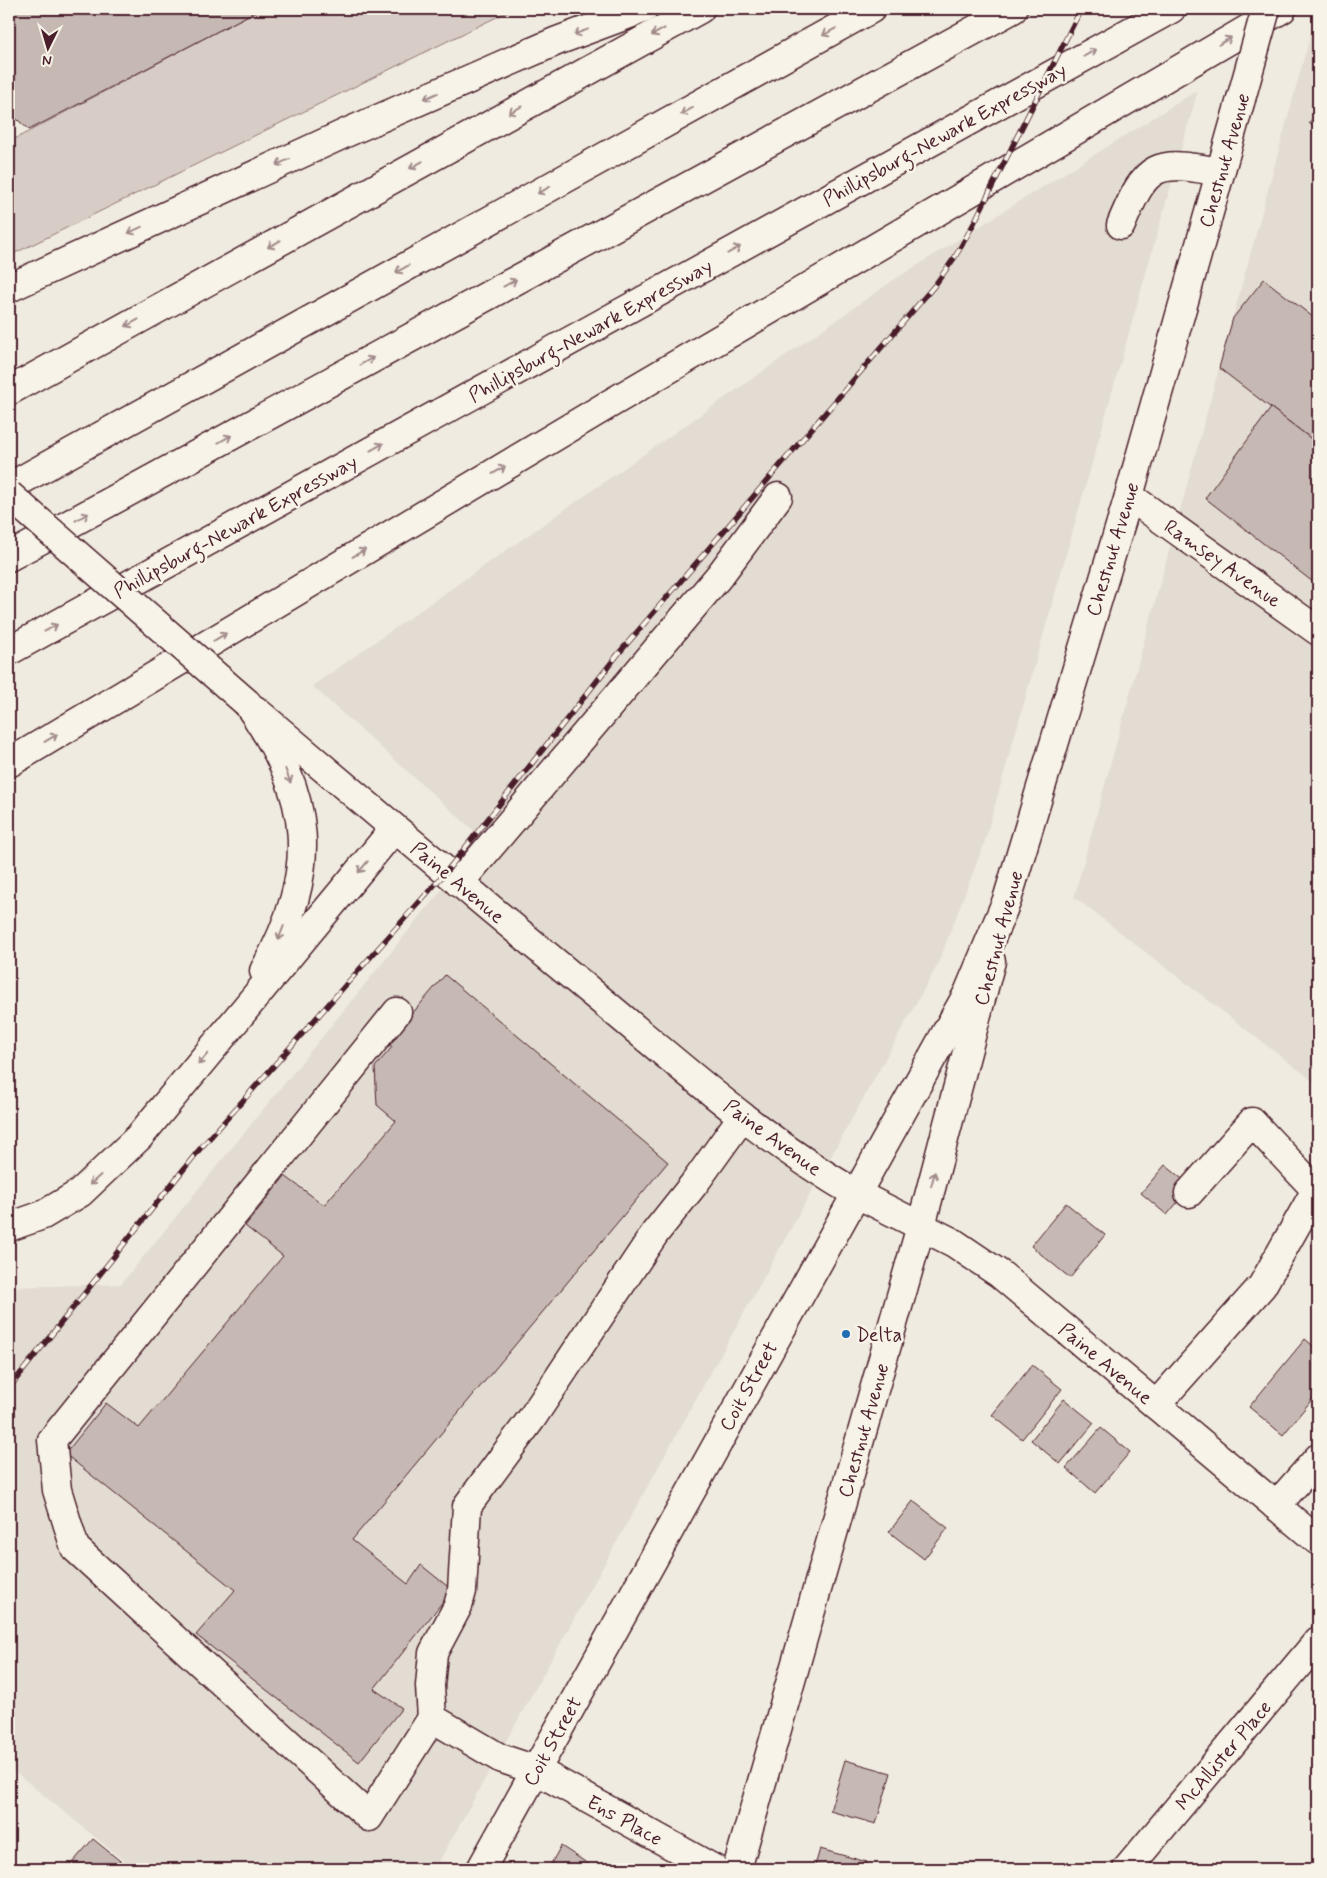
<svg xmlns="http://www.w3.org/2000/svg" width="1327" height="1878" viewBox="0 0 1327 1878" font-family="Mynerve,sans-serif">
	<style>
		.built { fill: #e3dcd2 }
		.green { fill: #d8cdc6; stroke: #917678 }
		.building { fill: #c6b8b3; stroke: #4a1f2b }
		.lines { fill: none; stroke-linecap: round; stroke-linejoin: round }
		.minor-casing { stroke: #4a1f2b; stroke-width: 31 }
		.major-casing { stroke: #4a1f2b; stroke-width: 31 }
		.highway-casing { stroke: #4a1f2b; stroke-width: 31 }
		.minor { stroke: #f7f3e8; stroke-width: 28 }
		.major { stroke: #f7f3e8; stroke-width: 28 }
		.highway { stroke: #f7f3e8; stroke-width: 28 }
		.rail-casing { stroke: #4a1f2b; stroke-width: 5.5 }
		.rail { stroke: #f7f3e8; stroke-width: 4; stroke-dasharray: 11; stroke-linecap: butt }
		.major-bridge-casing { stroke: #4a1f2b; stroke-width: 31; stroke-linecap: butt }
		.major-bridge { stroke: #f7f3e8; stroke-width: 28 }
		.oneway { stroke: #a0898a }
		.poi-dot { fill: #1f6fb2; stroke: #f7f3e8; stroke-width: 2 }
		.labels { text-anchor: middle; stroke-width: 5; stroke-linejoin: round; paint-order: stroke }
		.street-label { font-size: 20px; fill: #4a1f2b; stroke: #f7f3e8 }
		.poi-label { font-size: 20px; fill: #4a1f2b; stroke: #f7f3e8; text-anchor: start }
	</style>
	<rect width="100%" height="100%" fill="#f0ebe0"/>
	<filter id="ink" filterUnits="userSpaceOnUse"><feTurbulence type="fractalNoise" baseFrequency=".02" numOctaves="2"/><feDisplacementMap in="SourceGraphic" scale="10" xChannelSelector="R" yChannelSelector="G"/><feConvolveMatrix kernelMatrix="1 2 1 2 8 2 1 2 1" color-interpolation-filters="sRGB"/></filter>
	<g filter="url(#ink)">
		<g class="built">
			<path d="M1318,26V1085L1074,897L1312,29Z"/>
			<path d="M1198,90L984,844L938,964L435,1869H134L9,1767V1287L121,1284L483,839L312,686L892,281Z"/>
		</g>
		<path class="green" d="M260,9H513L9,256V142Z"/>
		<g class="building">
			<path d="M9,9H260L29,130L9,112Z"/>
			<path d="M1318,111V130L1309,123Z"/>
			<path d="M1264,279L1318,321V444L1219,368L1233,318Z"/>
			<path d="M1271,408L1318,444V586L1205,498Z"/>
			<path d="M445,975L668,1162L352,1540L408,1584L421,1565L452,1590L374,1689L402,1708L359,1762L196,1635L235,1590L65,1454L106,1403L139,1428L283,1256L245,1226L285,1176L324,1205L396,1121L377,1105L375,1067L392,1047L388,1042Z"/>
			<path d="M1165,1165L1191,1186L1167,1215L1141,1193Z"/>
			<path d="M1066,1203L1105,1235L1070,1278L1031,1246Z"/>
			<path d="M1305,1339L1318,1350V1392L1283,1435L1249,1407Z"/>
			<path d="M1032,1365L1062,1389L1022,1439L992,1415Z"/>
			<path d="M1064,1399L1094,1423L1060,1464L1031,1440Z"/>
			<path d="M1101,1428L1130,1452L1095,1493L1066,1468Z"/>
			<path d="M913,1501L948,1528L924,1559L889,1532Z"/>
			<path d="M845,1760L891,1773L876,1824L830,1811Z"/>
			<path d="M93,1839L130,1869H67Z"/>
			<path d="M561,1846L593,1867L591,1869H548Z"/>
			<path d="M820,1849L867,1862L865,1869H814Z"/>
		</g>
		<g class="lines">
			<defs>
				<g id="minor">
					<path d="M1121,225C1147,162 1155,160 1220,172"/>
					<path d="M1129,496L1318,631"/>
					<path d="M459,883L720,575L778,497"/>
					<path d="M397,1012L52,1440L57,1490L75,1548L369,1817L432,1718"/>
					<path d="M855,1193L954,1243L1000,1274L1318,1541"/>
					<path d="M1156,1405L1262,1286L1316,1190L1252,1122L1189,1193"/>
					<path d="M1276,1506L1318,1458"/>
					<path d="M714,1869L536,1770L500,1758L432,1718L430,1686L433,1653L458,1606L462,1591L467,1506L532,1418L655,1233L694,1184L742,1117"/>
					<path d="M737,1869L921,1226L991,961"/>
					<path d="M1127,1869L1318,1641"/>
				</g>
				<g id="major">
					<path d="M255,710C370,808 486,905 602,1001C684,1069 763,1140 855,1193"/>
					<path d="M481,1869L968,993L1007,900L1129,496L1241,99"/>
				</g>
				<g id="highway">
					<path d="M9,288L348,132L557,41L643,9"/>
					<path d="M9,391L700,9"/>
					<path d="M9,487L871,9"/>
					<path d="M9,557L1013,9"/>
					<path d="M9,651L1171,9"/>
					<path d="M247,703C314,798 320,868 264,971"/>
					<path d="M9,763L611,403L1282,9"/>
					<path d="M9,1227L43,1215L80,1193L139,1137L394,829"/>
				</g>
			</defs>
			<use href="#minor" class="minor-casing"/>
			<use href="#major" class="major-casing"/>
			<use href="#highway" class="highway-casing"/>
			<use href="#minor" class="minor"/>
			<use href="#major" class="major"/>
			<use href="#highway" class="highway"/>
			<defs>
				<path id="rail" d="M9,1388L199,1150L446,872L619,653L935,285L955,257L973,225L1081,9"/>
			</defs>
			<use href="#rail" class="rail-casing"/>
			<use href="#rail" class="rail"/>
			<defs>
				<g id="major-bridge">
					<path d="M1241,99L1266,9"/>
					<path d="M9,495L247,703"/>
				</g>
			</defs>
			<use href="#major-bridge" class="major-bridge-casing"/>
			<use href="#major-bridge" class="major-bridge"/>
		</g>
		<defs><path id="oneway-shaft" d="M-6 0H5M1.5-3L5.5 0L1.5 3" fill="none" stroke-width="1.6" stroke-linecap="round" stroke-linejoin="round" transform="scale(1.25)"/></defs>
		<g class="oneway">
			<use href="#oneway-shaft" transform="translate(581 32) rotate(160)"/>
			<use href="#oneway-shaft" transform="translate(658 32) rotate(151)"/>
			<use href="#oneway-shaft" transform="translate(829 32) rotate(151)"/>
			<use href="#oneway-shaft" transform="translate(1225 41) rotate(-30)"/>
			<use href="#oneway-shaft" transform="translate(1090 53) rotate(-29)"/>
			<use href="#oneway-shaft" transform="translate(431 96) rotate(156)"/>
			<use href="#oneway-shaft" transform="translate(515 110) rotate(151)"/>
			<use href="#oneway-shaft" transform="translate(687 111) rotate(151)"/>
			<use href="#oneway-shaft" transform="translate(283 162) rotate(155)"/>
			<use href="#oneway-shaft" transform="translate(416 165) rotate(151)"/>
			<use href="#oneway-shaft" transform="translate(544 190) rotate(151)"/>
			<use href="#oneway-shaft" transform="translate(135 230) rotate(155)"/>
			<use href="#oneway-shaft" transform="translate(274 244) rotate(151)"/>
			<use href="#oneway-shaft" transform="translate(734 250) rotate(-29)"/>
			<use href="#oneway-shaft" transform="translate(402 269) rotate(151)"/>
			<use href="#oneway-shaft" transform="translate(510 283) rotate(-29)"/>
			<use href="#oneway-shaft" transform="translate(132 323) rotate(151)"/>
			<use href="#oneway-shaft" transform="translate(367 361) rotate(-29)"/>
			<use href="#oneway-shaft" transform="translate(225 439) rotate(-29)"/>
			<use href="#oneway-shaft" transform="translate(377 447) rotate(-29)"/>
			<use href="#oneway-shaft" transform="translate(499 470) rotate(-31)"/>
			<use href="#oneway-shaft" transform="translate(82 517) rotate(-29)"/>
			<use href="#oneway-shaft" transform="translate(359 553) rotate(-31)"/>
			<use href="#oneway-shaft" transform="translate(51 628) rotate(-29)"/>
			<use href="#oneway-shaft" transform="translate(220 637) rotate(-31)"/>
			<use href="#oneway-shaft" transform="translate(51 738) rotate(-31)"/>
			<use href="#oneway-shaft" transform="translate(288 776) rotate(69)"/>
			<use href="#oneway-shaft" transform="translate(363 867) rotate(130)"/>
			<use href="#oneway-shaft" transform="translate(281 933) rotate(111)"/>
			<use href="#oneway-shaft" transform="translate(203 1059) rotate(130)"/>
			<use href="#oneway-shaft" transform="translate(933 1179) rotate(-75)"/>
			<use href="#oneway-shaft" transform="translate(95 1180) rotate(138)"/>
		</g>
	</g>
	<circle class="poi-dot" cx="846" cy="1334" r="5"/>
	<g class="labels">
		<g class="street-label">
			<text transform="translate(944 134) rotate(-29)" y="7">Phillipsburg-Newark Expressway</text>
			<text transform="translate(1224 160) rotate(-74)" y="7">Chestnut Avenue</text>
			<text transform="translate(590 330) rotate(-29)" y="7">Phillipsburg-Newark Expressway</text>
			<text transform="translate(235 526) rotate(-29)" y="7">Phillipsburg-Newark Expressway</text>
			<text transform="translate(1112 549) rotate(-73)" y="7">Chestnut Avenue</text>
			<text transform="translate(1223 563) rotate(35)" y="7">Ramsey Avenue</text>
			<text transform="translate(458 882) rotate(40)" y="7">Paine Avenue</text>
			<text transform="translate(998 938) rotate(-75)" y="7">Chestnut Avenue</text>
			<text transform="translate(773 1137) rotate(36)" y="7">Paine Avenue</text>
			<text transform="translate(1106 1363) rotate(40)" y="7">Paine Avenue</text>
			<text transform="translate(748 1386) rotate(-61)" y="7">Coit Street</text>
			<text transform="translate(863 1430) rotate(-74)" y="7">Chestnut Avenue</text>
			<text transform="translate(552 1741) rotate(-61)" y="7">Coit Street</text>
			<text transform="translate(1223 1755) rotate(-50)" y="7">McAllister Place</text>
			<text transform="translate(625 1820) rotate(29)" y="7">Ens Place</text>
		</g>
		<g class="poi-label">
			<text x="856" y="1341">Delta</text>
		</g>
	</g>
	<rect width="1327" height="1878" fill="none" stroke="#f7f3e8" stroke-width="30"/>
	<rect x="15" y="15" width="1297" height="1848" fill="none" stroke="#4a1f2b" stroke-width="2" filter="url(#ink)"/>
	<g transform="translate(48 48) rotate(185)" stroke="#f7f3e8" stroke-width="4" paint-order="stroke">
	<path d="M0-4L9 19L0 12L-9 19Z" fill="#4a1f2b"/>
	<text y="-8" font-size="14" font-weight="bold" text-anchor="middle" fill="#4a1f2b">N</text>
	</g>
</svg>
